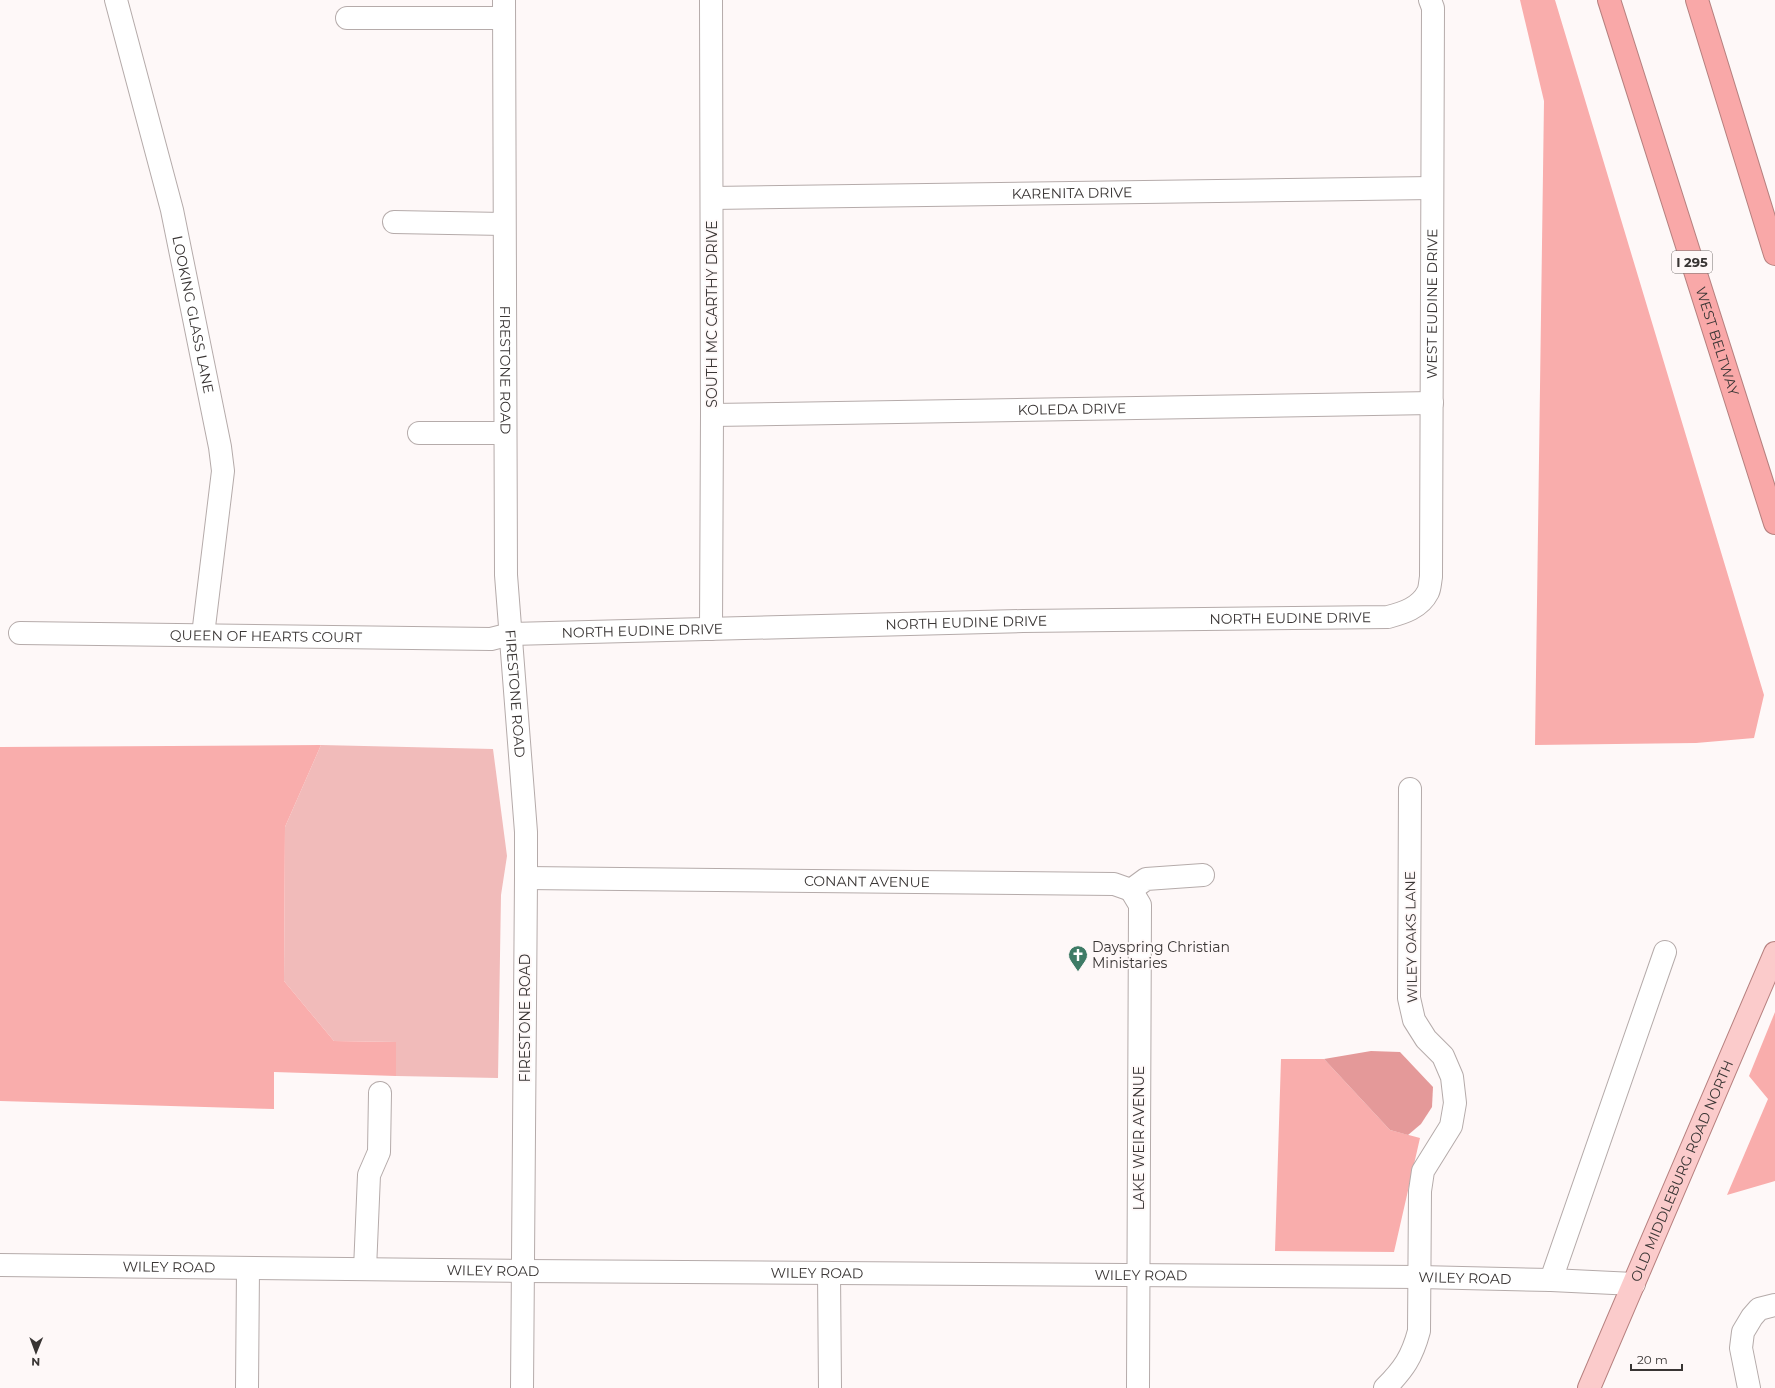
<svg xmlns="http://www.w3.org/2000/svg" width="1775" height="1388" viewBox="0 0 1775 1388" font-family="Montserrat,sans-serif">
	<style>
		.green { fill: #f1bbba }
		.forest { fill: #f9adac }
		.water { fill: #e49999 }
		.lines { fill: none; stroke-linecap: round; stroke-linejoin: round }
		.minor-casing { stroke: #b5abaa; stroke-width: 24 }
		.major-casing { stroke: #b6807f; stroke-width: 24 }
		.highway-casing { stroke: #b6807f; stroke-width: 24 }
		.minor { stroke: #fff; stroke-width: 22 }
		.major { stroke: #fbcbcb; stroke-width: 22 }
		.highway { stroke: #f9a8a8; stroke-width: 22 }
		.labels { text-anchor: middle; stroke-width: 3.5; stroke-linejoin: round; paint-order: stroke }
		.shield { fill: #fef8f8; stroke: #74706f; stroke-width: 1 }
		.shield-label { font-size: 13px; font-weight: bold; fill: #393534 }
		.street-label { font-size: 14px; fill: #393534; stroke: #fef8f8 }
		.poi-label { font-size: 14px; fill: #393534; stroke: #fef8f8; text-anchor: start }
	</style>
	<rect width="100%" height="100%" fill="#fef8f8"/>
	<path class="green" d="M321,745L493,749L507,856L501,895L498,1078L396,1076V1042L334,1041L284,981L285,827Z"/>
	<g class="forest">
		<path d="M1520,0H1555L1764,695L1754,738L1696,743L1535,745L1544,101Z"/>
		<path d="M321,745L285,827L284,981L334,1041L396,1042V1076L274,1072V1109L0,1101V747Z"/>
		<path d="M1775,1012V1181L1727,1195L1768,1099L1749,1076Z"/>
		<path d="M1281,1059H1324L1390,1130L1420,1138L1394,1252L1275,1251Z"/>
	</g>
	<path class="water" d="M1371,1051L1400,1052L1433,1087L1432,1107L1421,1124L1408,1135L1390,1130L1324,1059Z"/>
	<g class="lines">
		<defs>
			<g id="minor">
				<path id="s1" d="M116,0L172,210L220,447L223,471L203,635"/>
				<path id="s2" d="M504,0L506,575L526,832V878L522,1388"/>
				<path d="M347,18H504"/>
				<path id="s3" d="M712,198L1432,188"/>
				<path d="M394,222L504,224"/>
				<path id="s4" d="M712,415L1432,403"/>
				<path d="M419,433H505"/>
				<path d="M711,629L712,415L711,0"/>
				<path id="s5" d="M20,633L491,639L511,634L1023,621L1388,617C1403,613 1420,608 1428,592C1430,588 1430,582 1431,577L1433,8L1430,0"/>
				<path id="s6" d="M526,878L1114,884L1131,890"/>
				<path d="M1131,890L1140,905L1138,1388"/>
				<path d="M1131,890L1146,879L1203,875"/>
				<path id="s7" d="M0,1265L523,1271L1420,1277L1551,1280L1634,1284"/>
				<path d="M365,1269L369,1175L379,1152L380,1093"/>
				<path d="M829,1273L830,1388"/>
				<path d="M1551,1280L1665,952"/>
				<path d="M247,1388L248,1268"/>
				<path d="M1385,1388C1404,1369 1412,1357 1419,1331L1420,1191L1423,1171L1451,1126L1455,1103L1452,1077L1443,1056L1426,1039L1414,1020L1409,998L1410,789"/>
				<path d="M1749,1388L1741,1348L1743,1332L1752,1317L1759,1309L1775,1305"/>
			</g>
			<g id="major">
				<path id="s8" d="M1589,1388L1775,953"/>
			</g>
			<g id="highway">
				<path id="s9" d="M1609,0L1775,523"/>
				<path d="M1697,0L1775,254"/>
			</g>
		</defs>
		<use href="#minor" class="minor-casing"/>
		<use href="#major" class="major-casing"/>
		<use href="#highway" class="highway-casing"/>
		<use href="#minor" class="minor"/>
		<use href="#major" class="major"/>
		<use href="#highway" class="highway"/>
	</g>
	<defs>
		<symbol id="church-pin" viewBox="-11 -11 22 30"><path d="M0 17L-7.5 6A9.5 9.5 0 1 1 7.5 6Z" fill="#3e7b66" stroke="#fef8f8"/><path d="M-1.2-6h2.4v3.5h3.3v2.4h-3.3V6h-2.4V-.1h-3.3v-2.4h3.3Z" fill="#fff"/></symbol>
	</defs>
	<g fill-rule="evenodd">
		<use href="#church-pin" x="1067" y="944" width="22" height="30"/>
	</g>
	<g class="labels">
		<rect class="shield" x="1672" y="251" width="40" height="22" rx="3"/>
		<g class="shield-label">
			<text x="1692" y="267">I 295</text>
		</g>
		<g class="street-label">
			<text dy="5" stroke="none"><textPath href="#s3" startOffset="360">KARENITA DRIVE</textPath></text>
			<text dy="5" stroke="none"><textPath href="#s5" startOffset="1706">WEST EUDINE DRIVE</textPath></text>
			<text transform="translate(712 314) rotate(-90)" y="5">SOUTH MC CARTHY DRIVE</text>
			<text dy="5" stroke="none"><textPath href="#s1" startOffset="324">LOOKING GLASS LANE</textPath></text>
			<text dy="5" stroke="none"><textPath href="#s9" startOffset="358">WEST BELTWAY</textPath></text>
			<text dy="5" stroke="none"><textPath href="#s2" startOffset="370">FIRESTONE ROAD</textPath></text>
			<text dy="5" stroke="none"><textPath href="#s4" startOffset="360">KOLEDA DRIVE</textPath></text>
			<text dy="5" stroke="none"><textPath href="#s5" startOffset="1271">NORTH EUDINE DRIVE</textPath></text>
			<text dy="5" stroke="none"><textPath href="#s5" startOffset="947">NORTH EUDINE DRIVE</textPath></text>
			<text dy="5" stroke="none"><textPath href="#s5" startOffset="623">NORTH EUDINE DRIVE</textPath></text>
			<text dy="5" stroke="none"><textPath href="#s5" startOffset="246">QUEEN OF HEARTS COURT</textPath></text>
			<text dy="5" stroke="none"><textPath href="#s2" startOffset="694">FIRESTONE ROAD</textPath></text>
			<text dy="5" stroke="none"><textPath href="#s6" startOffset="341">CONANT AVENUE</textPath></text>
			<text transform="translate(1411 937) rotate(-91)" y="5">WILEY OAKS LANE</text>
			<text transform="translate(525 1018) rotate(-90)" y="5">FIRESTONE ROAD</text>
			<text transform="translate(1139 1138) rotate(-90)" y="5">LAKE WEIR AVENUE</text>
			<text dy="5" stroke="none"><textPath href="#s8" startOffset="236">OLD MIDDLEBURG ROAD NORTH</textPath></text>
			<text dy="5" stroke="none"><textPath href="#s7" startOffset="169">WILEY ROAD</textPath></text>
			<text dy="5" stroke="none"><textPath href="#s7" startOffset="493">WILEY ROAD</textPath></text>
			<text dy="5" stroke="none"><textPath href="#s7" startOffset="817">WILEY ROAD</textPath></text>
			<text dy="5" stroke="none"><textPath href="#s7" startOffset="1141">WILEY ROAD</textPath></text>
			<text dy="5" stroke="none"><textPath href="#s7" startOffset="1465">WILEY ROAD</textPath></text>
		</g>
		<g class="poi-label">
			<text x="1092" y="952">Dayspring Christian<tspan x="1092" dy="16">Ministaries</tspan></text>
		</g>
	</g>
	<g transform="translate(36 1352) rotate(181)" stroke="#fef8f8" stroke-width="3" paint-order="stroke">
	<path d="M0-3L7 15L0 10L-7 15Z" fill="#393534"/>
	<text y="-6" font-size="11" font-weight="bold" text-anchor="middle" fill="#393534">N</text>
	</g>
	<path d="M1631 1364v6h51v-6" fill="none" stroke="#393534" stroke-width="2"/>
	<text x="1637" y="1364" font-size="12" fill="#393534" stroke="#fef8f8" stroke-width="3" paint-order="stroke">20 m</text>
</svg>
